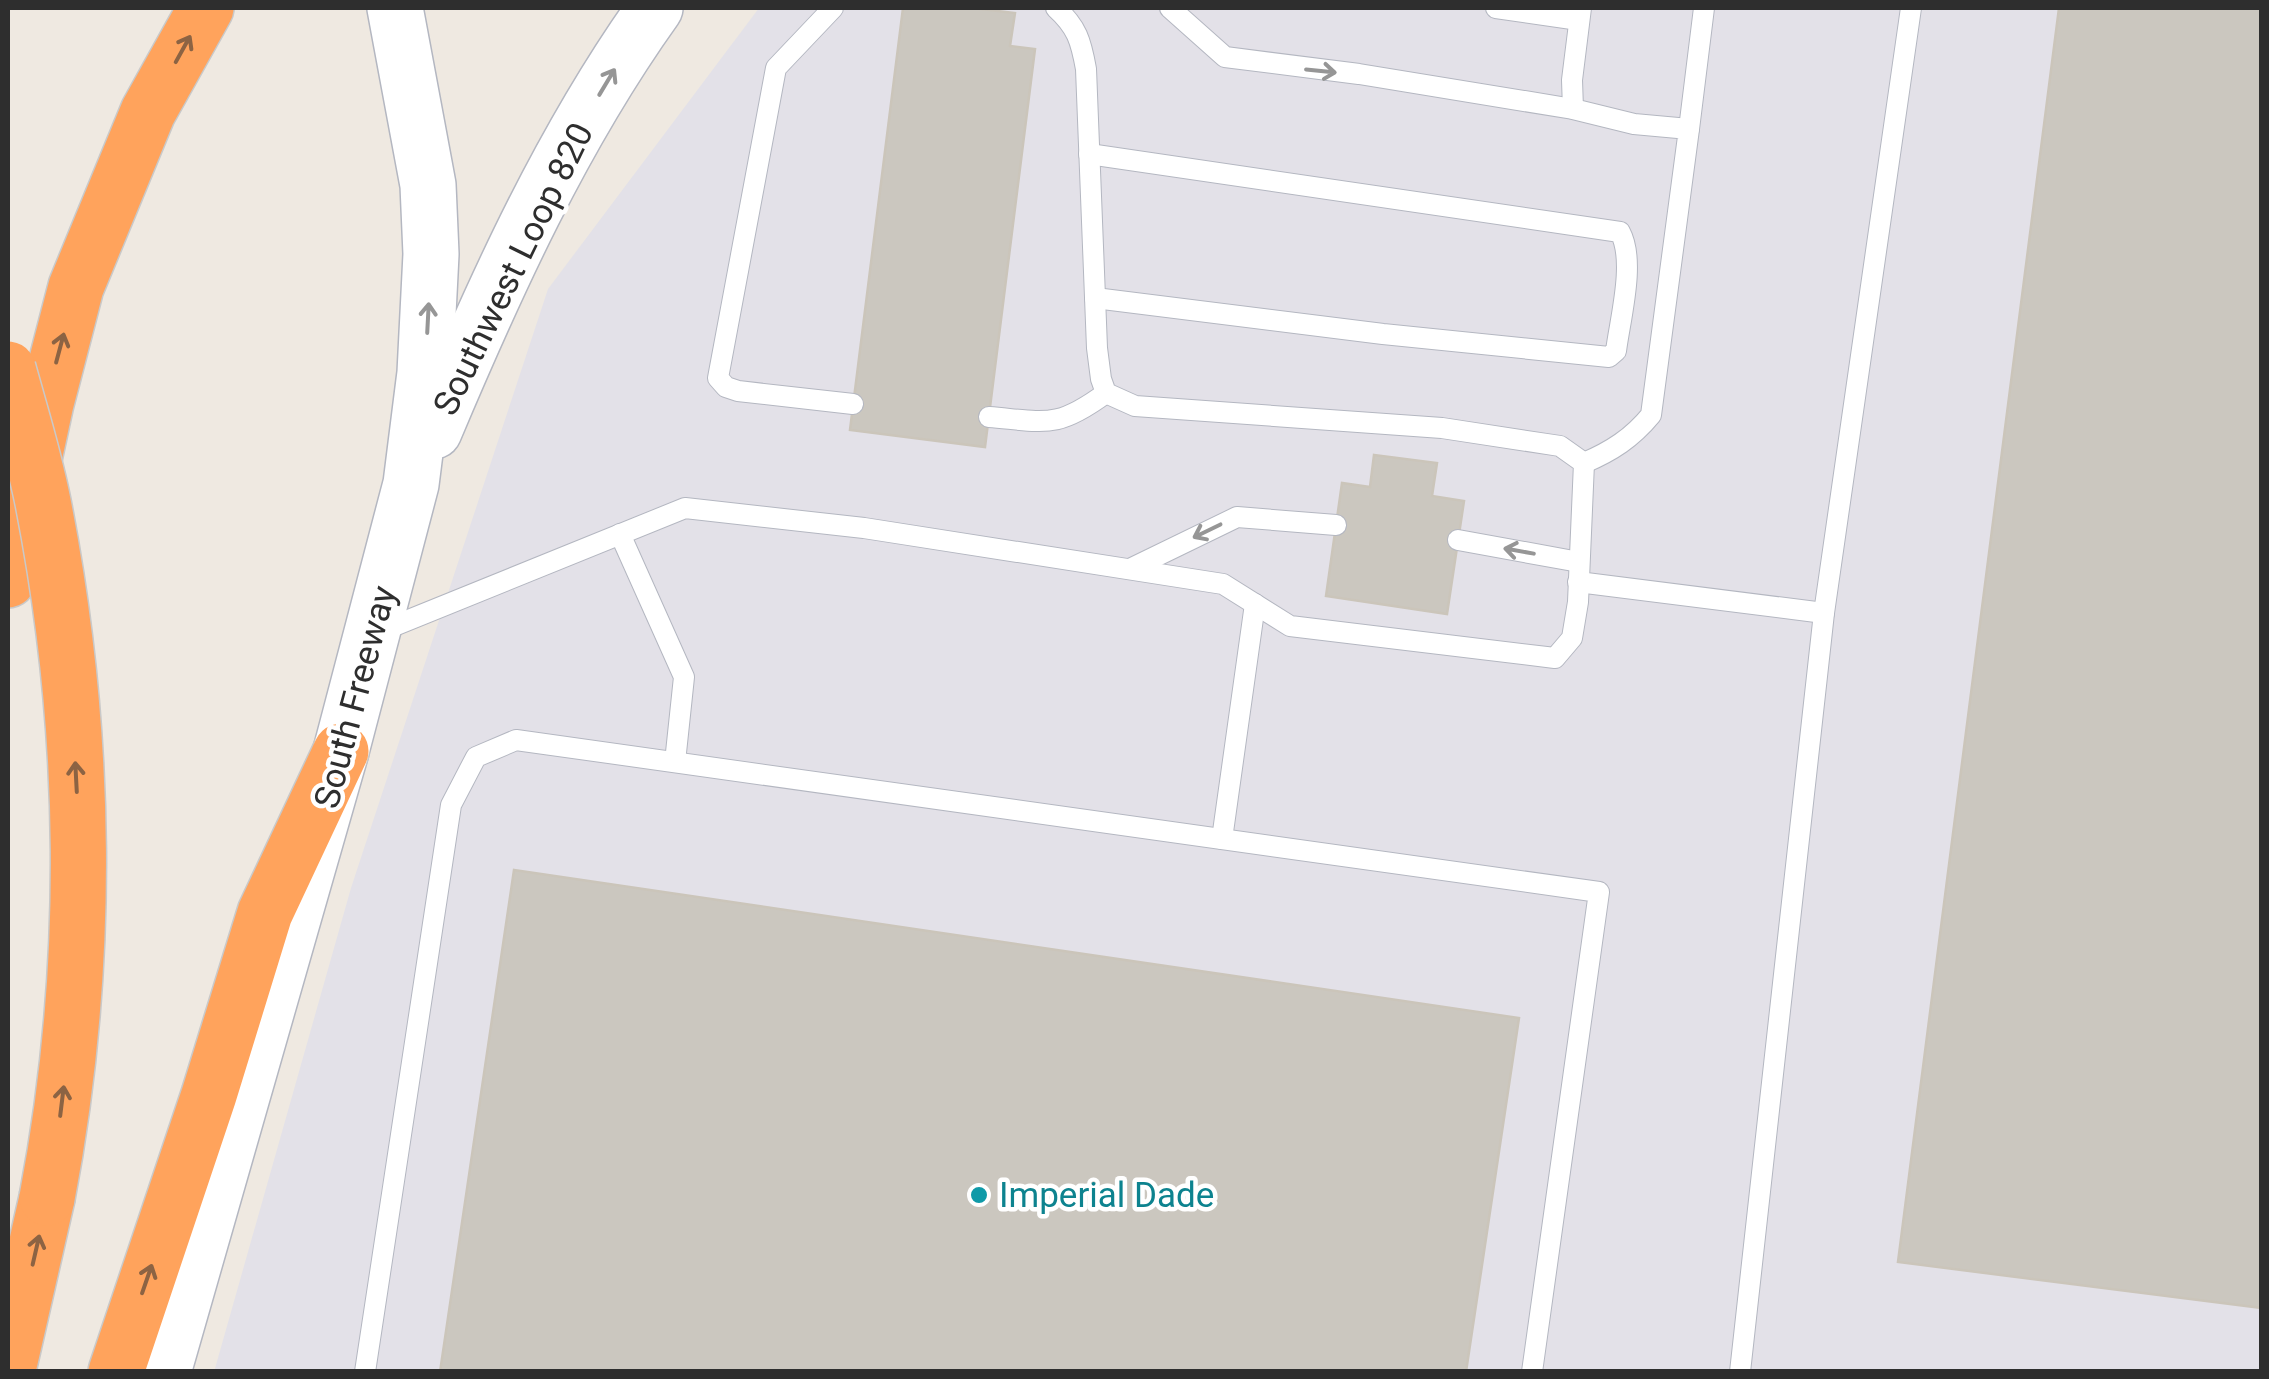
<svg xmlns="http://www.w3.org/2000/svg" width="2269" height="1379" viewBox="0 0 2269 1379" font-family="Roboto,sans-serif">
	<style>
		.industrial { fill: #e3e1e8 }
		.building { fill: #cbc7bf; stroke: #cbc5ba; stroke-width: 2.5 }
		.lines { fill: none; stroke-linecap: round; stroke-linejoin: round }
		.lane-casing { stroke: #b4b7c1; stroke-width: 22 }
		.secondary-casing { stroke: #b4b7c1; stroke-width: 58 }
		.highway-casing { stroke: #c9c9c9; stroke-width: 58 }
		.lane { stroke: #fff; stroke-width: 20 }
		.secondary { stroke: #fff; stroke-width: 55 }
		.highway { stroke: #ffa35c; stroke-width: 55 }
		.highway-bridge-casing { stroke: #c9c9c9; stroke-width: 58; stroke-linecap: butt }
		.highway-bridge { stroke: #ffa35c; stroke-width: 55 }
		.oneway { stroke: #8c6343 }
		.oneway2 { stroke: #969696 }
		.culture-dot { fill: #0f9aa8; stroke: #fff; stroke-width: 4 }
		.labels { text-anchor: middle; stroke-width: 9; stroke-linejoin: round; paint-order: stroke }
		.street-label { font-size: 35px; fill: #2e2e2e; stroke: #fff }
		.culture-label { font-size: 35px; fill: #0d838f; stroke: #fff; text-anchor: start }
	</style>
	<rect width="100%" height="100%" fill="#efe9e1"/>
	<path class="industrial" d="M759,8H2261V1371L214,1372L351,888L548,289Z"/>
	<g class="building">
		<path d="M903,8H973L1015,13L1010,46L1035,49L985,447L850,430Z"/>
		<path d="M2059,8H2262V1308L1898,1262Z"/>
		<path d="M1374,455L1437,463L1432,496L1464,501L1447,614L1326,596L1342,483L1370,487Z"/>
		<path d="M514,870L1519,1018L1466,1372H440Z"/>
	</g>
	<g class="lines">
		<defs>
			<g id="lane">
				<path d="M833,8L776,68L718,378L726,387L738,391L853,404"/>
				<path d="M1170,8L1225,57L1359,74L1573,109L1634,124L1689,129L1651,415C1632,438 1612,451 1584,463"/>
				<path d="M1496,8L1579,20"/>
				<path d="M1573,109L1572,80L1581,8"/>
				<path d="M1689,129L1704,8"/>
				<path d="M1089,154L1620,232C1636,261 1620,319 1616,351L1609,357L1383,334L1095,298"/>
				<path d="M989,417C1047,422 1057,429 1106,393"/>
				<path d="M620,534L684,677L675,762"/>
				<path d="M1458,540L1579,562"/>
				<path d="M1130,569L1237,517L1336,525"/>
				<path d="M1578,582L1824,613"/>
				<path d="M379,632L685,508L864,528L1223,584L1290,626L1555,658L1572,638L1578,602L1584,463L1560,446L1442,428L1135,406L1106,393L1101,379L1097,348L1086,69C1081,41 1077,27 1056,8"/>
				<path d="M1222,839L1255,604"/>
				<path d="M365,1372L451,805L476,757L516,740L1599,892L1532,1372"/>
				<path d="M1740,1372L1824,613L1911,8"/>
			</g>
			<g id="secondary">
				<path d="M434,431C496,284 562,138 655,8"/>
				<path d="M163,1372L341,751L411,484L425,373L431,254L428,185L395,8"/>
			</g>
			<g id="highway">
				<path d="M8,580L46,403L76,287L148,112L206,8"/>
				<path d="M8,1370L47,1198"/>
				<path d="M116,1372L209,1095L265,913L341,751"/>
			</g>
		</defs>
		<use href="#lane" class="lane-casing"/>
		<use href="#secondary" class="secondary-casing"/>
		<use href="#highway" class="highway-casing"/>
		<use href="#lane" class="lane"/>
		<use href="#secondary" class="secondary"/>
		<use href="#highway" class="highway"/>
		<defs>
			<path id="highway-bridge" d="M8,369C20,413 34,457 43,502C88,731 91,968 47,1198"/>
		</defs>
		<use href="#highway-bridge" class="highway-bridge-casing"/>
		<use href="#highway-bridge" class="highway-bridge"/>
	</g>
	<defs><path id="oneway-shaft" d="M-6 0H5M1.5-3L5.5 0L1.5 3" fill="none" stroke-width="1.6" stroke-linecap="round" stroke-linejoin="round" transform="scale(2.5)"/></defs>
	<g class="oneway">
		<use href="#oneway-shaft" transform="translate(183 49) rotate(-61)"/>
		<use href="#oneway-shaft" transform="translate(60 348) rotate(-75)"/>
		<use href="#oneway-shaft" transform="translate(76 777) rotate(-93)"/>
		<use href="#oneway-shaft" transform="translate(62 1101) rotate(-83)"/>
		<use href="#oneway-shaft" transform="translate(36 1250) rotate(-77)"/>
		<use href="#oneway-shaft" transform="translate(147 1279) rotate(-71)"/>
	</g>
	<g class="oneway2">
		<use href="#oneway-shaft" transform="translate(1321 71) rotate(6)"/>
		<use href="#oneway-shaft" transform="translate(607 82) rotate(-59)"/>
		<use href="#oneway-shaft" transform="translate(428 318) rotate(-87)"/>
		<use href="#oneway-shaft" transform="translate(1207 531) rotate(154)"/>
		<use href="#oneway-shaft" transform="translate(1519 551) rotate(-170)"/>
	</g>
	<circle class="culture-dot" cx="979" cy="1195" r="10"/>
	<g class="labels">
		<g class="street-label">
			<text transform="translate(513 269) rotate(-64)" y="12">Southwest Loop 820</text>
			<text transform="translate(355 697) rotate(-75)" y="12">South Freeway</text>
		</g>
		<g class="culture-label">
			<text x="999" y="1207">Imperial Dade</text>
		</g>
	</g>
	<rect width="2269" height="1379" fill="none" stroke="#2e2e2e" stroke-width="20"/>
</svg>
